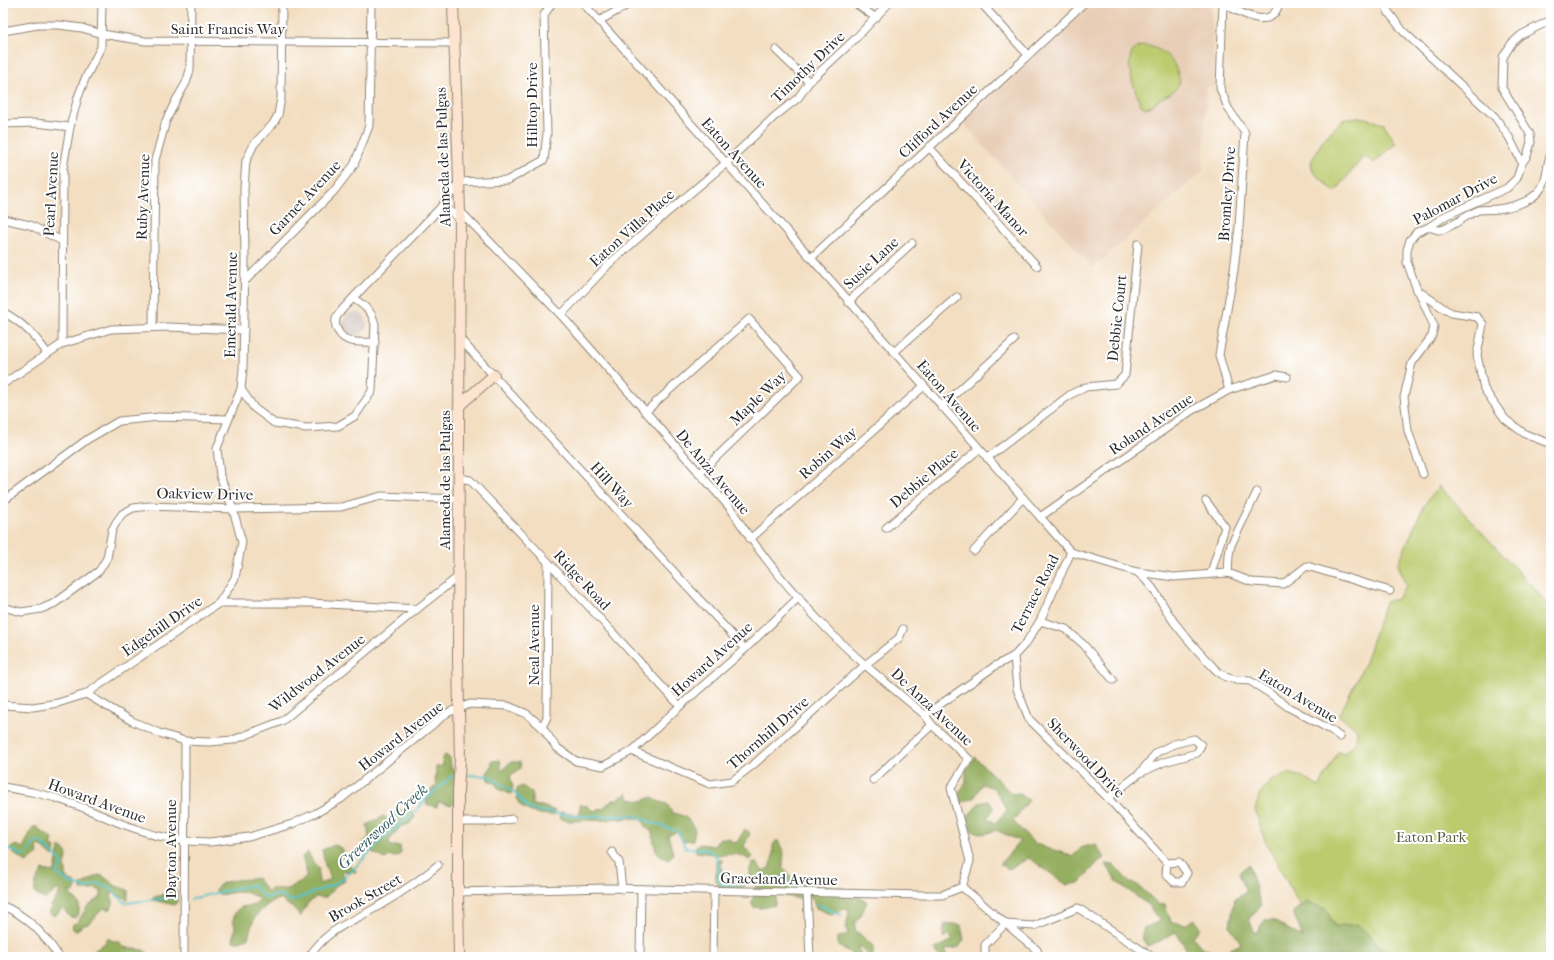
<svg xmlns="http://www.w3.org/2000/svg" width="1554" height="960" viewBox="0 0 1554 960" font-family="'IM FELL French Canon',serif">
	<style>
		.built { fill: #e8ceb6 }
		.industrial { fill: #cec1b9 }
		.green { fill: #bccb6e; stroke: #747b4c }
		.forest { fill: #95af61; stroke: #606d46 }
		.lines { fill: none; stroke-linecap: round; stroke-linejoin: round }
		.stream { stroke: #55c3ca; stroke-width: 2 }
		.street-casing { stroke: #8f8476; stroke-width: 9 }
		.secondary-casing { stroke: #8f8476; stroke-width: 12 }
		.street { stroke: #fff; stroke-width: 7 }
		.secondary { stroke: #fde4d0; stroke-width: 10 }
		.labels { text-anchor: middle; stroke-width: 4; stroke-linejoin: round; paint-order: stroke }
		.street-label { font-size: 15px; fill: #2b2b2b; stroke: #fff }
		.park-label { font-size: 15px; fill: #565b3f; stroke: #fff }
		.water-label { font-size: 16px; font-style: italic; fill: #3a6063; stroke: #fff }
	</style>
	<rect width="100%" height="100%" fill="#fff"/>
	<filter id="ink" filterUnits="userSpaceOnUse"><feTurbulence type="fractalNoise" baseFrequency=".025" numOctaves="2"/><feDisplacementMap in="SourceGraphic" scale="8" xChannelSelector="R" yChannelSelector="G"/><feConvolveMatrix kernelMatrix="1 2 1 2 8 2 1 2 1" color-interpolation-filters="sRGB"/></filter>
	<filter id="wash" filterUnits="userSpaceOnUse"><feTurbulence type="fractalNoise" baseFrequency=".012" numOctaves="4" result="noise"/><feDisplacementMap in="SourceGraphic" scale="16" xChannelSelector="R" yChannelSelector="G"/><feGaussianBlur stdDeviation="0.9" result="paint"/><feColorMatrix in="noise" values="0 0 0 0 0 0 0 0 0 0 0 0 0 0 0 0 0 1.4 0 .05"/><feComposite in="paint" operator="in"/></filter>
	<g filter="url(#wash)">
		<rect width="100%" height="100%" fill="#f3dec1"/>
		<path class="built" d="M1089,3H1211L1214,86L1207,87L1203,171L1093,268L963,123Z"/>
		<circle class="industrial" cx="355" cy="324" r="12"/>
		<g class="green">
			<path d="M1145,45C1166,50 1176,61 1180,82C1173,95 1169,93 1158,100C1153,104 1151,107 1145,108L1141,105C1136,90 1121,61 1136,48C1138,47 1142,46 1145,45Z"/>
			<path d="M1356,117L1365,118L1384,124L1396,143L1374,163L1364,156L1335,192L1313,172L1311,162L1322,141L1341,121Z"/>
			<path d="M1439,486L1551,607V957H1263L1303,935L1306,917L1265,841L1255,810L1260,793L1271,781L1288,773L1303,777L1319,787L1338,752L1344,753L1356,742L1357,729L1339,716L1364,665L1385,602L1397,599L1406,586L1398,564L1424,505Z"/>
		</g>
		<g class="forest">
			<path d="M445,755L450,758L451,767L455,770L456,801L452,805L438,802L437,807L426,804L430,791L437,785L435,781L436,767L443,766L442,758Z"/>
			<path d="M975,757L1012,794L1018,793L1029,800L1013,821L1034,843L1054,851H1061L1072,857L1082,847L1096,845L1105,858L1099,861L1079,883L1067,885L1029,858L1009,869L1000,864L1020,841L996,830L985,834L972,831L968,816L979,803L989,801L994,809L987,818L995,823L1007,810L994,788L982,784L974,798L961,803L959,792L966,783V770Z"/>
			<path d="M500,760L501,769L502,771L510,762H520L521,768L510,776L513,787L511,794L500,790L495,783L488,780L487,773L491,768L492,761Z"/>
			<path d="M522,786L532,793V805L542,806L555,811L554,815C542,815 521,813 517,799C516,796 517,792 517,789Z"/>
			<path d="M627,793L629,799L641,801L653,797L657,801L667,804L672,813C685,815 690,819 695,830L693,840L683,841L677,832L668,835L673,854L668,860L656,852L652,832L645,827L644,822L638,818H628L622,819L615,818L608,820L568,821L559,818L561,812L575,815L580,813V805L588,806L593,811L604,808C610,799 619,800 627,793Z"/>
			<path d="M405,809L411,810L415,817L409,824L401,826L389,841L390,846H400L401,853L397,857L390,856L385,859L367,849L364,842L369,837L367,825L384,816L389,823L399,810Z"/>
			<path d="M33,827H38L39,830L53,839L51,845L55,848L53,857L40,845L37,847L38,854L26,863L12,852L11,848L16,845L23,848Z"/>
			<path d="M745,829L750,833L744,846L753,857L750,860C738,853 735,854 722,855C714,855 705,852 696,852V847L700,844L714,846L720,838L730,839L732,843L737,842Z"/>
			<path d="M777,840C787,851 783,853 783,867L796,883L803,884L808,880L814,879L818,882V887L828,886L843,888L847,900L856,896L867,902L860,917L856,920L855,930L873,946V957H869L860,946L858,948L862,957H851L852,954L839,946L837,938L848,934L846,928L849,911L844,908L832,915L816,908L811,896C799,901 789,897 776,893L775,905L761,908L753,907L751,902C756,893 759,883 750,876V869L752,863L756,862L763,871L769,868L773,856V845Z"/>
			<path d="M335,845L341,848L344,855L336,865C346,865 350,864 357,872L342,871L345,881L338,884L325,898L316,897L308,903L300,917L295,910L280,899C271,901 272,902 265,907C253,916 252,924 248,938L237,942L233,941L235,927L233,919L236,911L241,907L255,905L259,899C246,889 235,892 220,895L215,890C223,877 243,881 257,878L267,891L272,889H287L306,878V867L302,857L308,852L314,864L319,869L318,877L320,884L331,879L325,865L322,850Z"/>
			<path d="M60,847C69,852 68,858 64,867L66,870V877L75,883L76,888L74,892H68L79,903V913L75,918L69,916L63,908L55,916L49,913C51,901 57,901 60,890H57L45,899L38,896L34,893L36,882L43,870L54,872C58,864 56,855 60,847Z"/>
			<path d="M722,859L721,867L723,875L742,878L745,881L743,889H719L716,881V860Z"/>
			<path d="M1106,864L1114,865L1130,883L1138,885L1159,905L1165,904L1171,922L1187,924L1195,919L1200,928L1193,937L1201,947L1219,955L1241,944L1230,926L1234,900L1246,892L1239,873L1249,864L1261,906L1249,919L1255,934L1265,920H1273L1303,938L1293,912L1306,902L1326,909L1335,926L1357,924L1382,948L1395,957H1191L1176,932L1158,942L1147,946L1141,937L1144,928L1160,921L1147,904L1117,882Z"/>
			<path d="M98,875L103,876L116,886L128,890V900L117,894L110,893C113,900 115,903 110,910L104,908L88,924L84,925L75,931L72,928L73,924L77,923L87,907L101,897V891L95,888L92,890H81V885C86,881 93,879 98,875Z"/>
			<path d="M172,891H177V902L175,905L153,900V898Z"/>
			<path d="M945,923L961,925L964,940L959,947L945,950L949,957H940L933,950L953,940L949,934L946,937H943V931Z"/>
			<path d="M107,938L113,941H119L123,947L143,950L148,953L146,957H96L94,950L105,943Z"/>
		</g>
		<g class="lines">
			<g class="stream">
				<path d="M467,775L489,776L516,794L529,809L536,811L548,812L573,816H636L670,829C682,830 680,839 685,847C692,850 697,848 704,849C723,853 718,867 719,882C736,893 761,875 780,878C786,878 794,883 800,886"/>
				<path d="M3,847L25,856L36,841L40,842L62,862V865L56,873L70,883L88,889L97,883L110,888L125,903L177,897"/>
				<path d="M191,899L241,887L255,886L262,895L267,898L278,895L292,901L335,884L351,872L381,840L414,813L426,799L452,776"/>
				<path d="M817,904L841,915"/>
			</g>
		</g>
	</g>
	<g filter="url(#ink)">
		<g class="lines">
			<defs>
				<g id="street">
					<path d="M583,3L811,258L1071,552L1137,572C1156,587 1161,604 1174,622C1187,639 1202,656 1217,671L1226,677L1236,680L1250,681L1269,693L1288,707L1331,730L1340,737"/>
					<path d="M855,3L876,18"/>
					<path d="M981,3L1028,55"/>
					<path d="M1223,3L1220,88L1228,108L1245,133L1239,227L1234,270L1219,355L1229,390"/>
					<path d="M1223,3C1239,12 1272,33 1279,3"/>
					<path d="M1384,3L1389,13L1403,31L1495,117L1509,137L1522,163"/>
					<path d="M1551,20L1521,35L1512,43L1503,57L1502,88L1530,134L1531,142L1527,156L1522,163L1517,178L1507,188L1447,215L1429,227L1417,232L1410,240L1407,250V262L1417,290L1446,310L1452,313L1477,317L1483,324L1477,355L1484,389L1505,419L1525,434L1551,444"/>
					<path d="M599,21L631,3"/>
					<path d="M3,31L38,25H59L82,28L102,34L145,41L454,43"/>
					<path d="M776,50L809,82"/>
					<path d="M3,124L36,123L70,127"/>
					<path d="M929,147L1037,266"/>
					<path d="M441,207L453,213L461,220"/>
					<path d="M460,211L561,315L731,509C757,551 790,590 824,626C855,658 890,686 925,715L932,725L969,759L951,788L970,861L962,887"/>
					<path d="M3,219L30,225L62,241"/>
					<path d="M1429,227C1432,228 1435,229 1438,230C1447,231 1469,213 1479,210C1485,209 1492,210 1498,209C1512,207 1529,203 1539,191C1549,180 1545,167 1551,154"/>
					<path d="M811,258L1084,3"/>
					<path d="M245,281L334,191L354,165L369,126L371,3"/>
					<path d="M1418,290L1434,326L1432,336L1412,363L1404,397L1408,431L1423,474"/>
					<path d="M353,298C348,304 338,312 336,319C335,323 336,328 338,331C345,345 362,342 375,342"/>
					<path d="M848,302L912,243"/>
					<path d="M3,312C22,322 35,335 47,353"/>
					<path d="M561,315L608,265L669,211L725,164L774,117L798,98L809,82L856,38L889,3"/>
					<path d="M153,326L155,160L166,121L175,102L186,83L190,70L191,3"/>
					<path d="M461,340L745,649"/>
					<path d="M62,344L63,168L70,127L78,97L85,79L101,47L102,3"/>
					<path d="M894,352L957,297"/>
					<path d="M3,384L62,344L111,329L168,327L244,330"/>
					<path d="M241,389L254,408L274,423L306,428L338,426L355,416L372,391L375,325C372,310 365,307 353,298L441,207L459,182L508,180L544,160L547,133L544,15L552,3"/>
					<path d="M941,407L1014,340"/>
					<path d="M645,412L749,319L800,376L699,474"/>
					<path d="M987,458L1071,394L1086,387L1116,384L1125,375L1138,244"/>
					<path d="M460,478L470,480L548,562L680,706"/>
					<path d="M3,501L88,439L119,421L159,417L228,419"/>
					<path d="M1206,501L1225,527L1211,573"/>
					<path d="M1040,517L1191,411L1229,390L1276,375L1287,377"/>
					<path d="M886,528L979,449"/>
					<path d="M750,539L924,386"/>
					<path d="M974,551L1023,498"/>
					<path d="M1138,572L1174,577L1228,573L1252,582L1283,584L1307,566L1390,591"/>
					<path d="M1228,573L1229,555L1231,545L1257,492"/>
					<path d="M219,603L235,578L242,542L233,509L220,476L217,448L241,389L243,369L245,259L244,188L246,161L254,144L273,124L278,115L281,98L282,3"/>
					<path d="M3,607L21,612L41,609L55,603L99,571L107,558L112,530L117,521L122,514L133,508L149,506L233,509L341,507L381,496L459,499"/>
					<path d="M1040,621L1066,629L1084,645L1113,680"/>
					<path d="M1014,656L1017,689L1029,719L1108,798L1167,863L1166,874L1174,882H1182L1187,873L1179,862L1167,863"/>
					<path d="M86,694L132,721L159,733L185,741L209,742L233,740L282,721L417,609L459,576"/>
					<path d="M3,705L33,707L58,703L86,694L219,603H311L417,609"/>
					<path d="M925,715L995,666L1014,656L1026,643L1040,621L1071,552"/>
					<path d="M542,727L547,717L548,562"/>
					<path d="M632,751L710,784L732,781L753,765L865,665L899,638L903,629"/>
					<path d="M873,780L932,725"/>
					<path d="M3,787L32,792L56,798L84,808L122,824L154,835L184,841L210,842L249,837L292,824L316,813L341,799L447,713L470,704L508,706L527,714L542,727L556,747L576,761L603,766L632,751L680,706L745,649L799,597"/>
					<path d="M1108,798L1140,773L1157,752L1174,744L1194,739L1201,745L1197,753L1164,762L1140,773"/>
					<path d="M458,822H494L512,819"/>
					<path d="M612,852L619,862L622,889"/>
					<path d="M962,887L1037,950L1039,957"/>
					<path d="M458,892L607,888L922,895H942L962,887"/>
					<path d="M807,893L810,957"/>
					<path d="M3,906C28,916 45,935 59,957"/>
					<path d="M1005,924L1034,926L1078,908L1152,957"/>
					<path d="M184,957L185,741"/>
					<path d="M309,957C329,927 349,924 377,907C399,894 418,882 438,865"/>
					<path d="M640,957L641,889"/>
					<path d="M713,957L714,891"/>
					<path d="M985,957V945L1005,924"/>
				</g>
				<g id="secondary">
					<path d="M453,3L460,211L458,658L460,760L458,791V892L459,957"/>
					<path d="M460,405L494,375"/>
				</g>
			</defs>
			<use href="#street" class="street-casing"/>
			<use href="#secondary" class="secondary-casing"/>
			<use href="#street" class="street"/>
			<use href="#secondary" class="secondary"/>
		</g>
	</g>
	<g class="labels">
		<g class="street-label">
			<text x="228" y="34">Saint Francis Way</text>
			<text transform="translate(808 67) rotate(-44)" y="5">Timothy Drive</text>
			<text transform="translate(532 105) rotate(-90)" y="5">Hilltop Drive</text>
			<text transform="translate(938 121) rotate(-43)" y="5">Clifford Avenue</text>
			<text transform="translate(734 153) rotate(48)" y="5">Eaton Avenue</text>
			<text transform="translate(443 157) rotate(-92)" y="5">Alameda de las Pulgas</text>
			<text transform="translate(51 194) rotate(-87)" y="5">Pearl Avenue</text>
			<text transform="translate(1227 194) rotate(-86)" y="5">Bromley Drive</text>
			<text transform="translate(143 197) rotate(-88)" y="5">Ruby Avenue</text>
			<text transform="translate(305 198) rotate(-47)" y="5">Garnet Avenue</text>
			<text transform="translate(993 198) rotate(48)" y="5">Victoria Manor</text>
			<text transform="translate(1455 199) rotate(-28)" y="5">Palomar Drive</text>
			<text transform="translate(632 228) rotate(-42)" y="5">Eaton Villa Place</text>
			<text transform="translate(871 263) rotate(-43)" y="5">Susie Lane</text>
			<text transform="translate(231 305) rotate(-89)" y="5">Emerald Avenue</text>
			<text transform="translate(1117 318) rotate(-84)" y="5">Debbie Court</text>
			<text transform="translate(949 396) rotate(49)" y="5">Eaton Avenue</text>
			<text transform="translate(758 398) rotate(-44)" y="5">Maple Way</text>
			<text transform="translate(1151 424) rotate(-34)" y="5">Roland Avenue</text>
			<text transform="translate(828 453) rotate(-41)" y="5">Robin Way</text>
			<text transform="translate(713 472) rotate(50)" y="5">De Anza Avenue</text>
			<text transform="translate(924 478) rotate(-40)" y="5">Debbie Place</text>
			<text transform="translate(445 480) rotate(-90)" y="5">Alameda de las Pulgas</text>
			<text transform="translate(612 485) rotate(48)" y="5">Hill Way</text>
			<text transform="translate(205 494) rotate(1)" y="5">Oakview Drive</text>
			<text transform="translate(582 580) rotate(47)" y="5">Ridge Road</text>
			<text transform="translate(1035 594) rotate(-63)" y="5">Terrace Road</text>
			<text transform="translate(162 626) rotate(-35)" y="5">Edgehill Drive</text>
			<text transform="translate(534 645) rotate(-90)" y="5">Neal Avenue</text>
			<text transform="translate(712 659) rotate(-42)" y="5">Howard Avenue</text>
			<text transform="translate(317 673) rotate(-38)" y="5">Wildwood Avenue</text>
			<text transform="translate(1298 696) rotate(31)" y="5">Eaton Avenue</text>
			<text transform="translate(932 707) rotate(43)" y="5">De Anza Avenue</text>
			<text transform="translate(768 733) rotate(-41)" y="5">Thornhill Drive</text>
			<text transform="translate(401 736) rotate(-38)" y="5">Howard Avenue</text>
			<text transform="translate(1086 758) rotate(46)" y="5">Sherwood Drive</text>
			<text transform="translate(97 801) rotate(20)" y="5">Howard Avenue</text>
			<text transform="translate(171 849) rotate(-90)" y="5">Dayton Avenue</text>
			<text transform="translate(779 879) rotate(1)" y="5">Graceland Avenue</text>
			<text transform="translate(365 898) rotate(-30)" y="5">Brook Street</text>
		</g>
		<g class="park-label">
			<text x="1431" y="842">Eaton Park</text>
		</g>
		<g class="water-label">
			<text transform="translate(382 826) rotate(-43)" y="6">Greenwood Creek</text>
		</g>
	</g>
	<rect width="1554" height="960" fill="none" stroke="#fff" stroke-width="16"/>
</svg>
